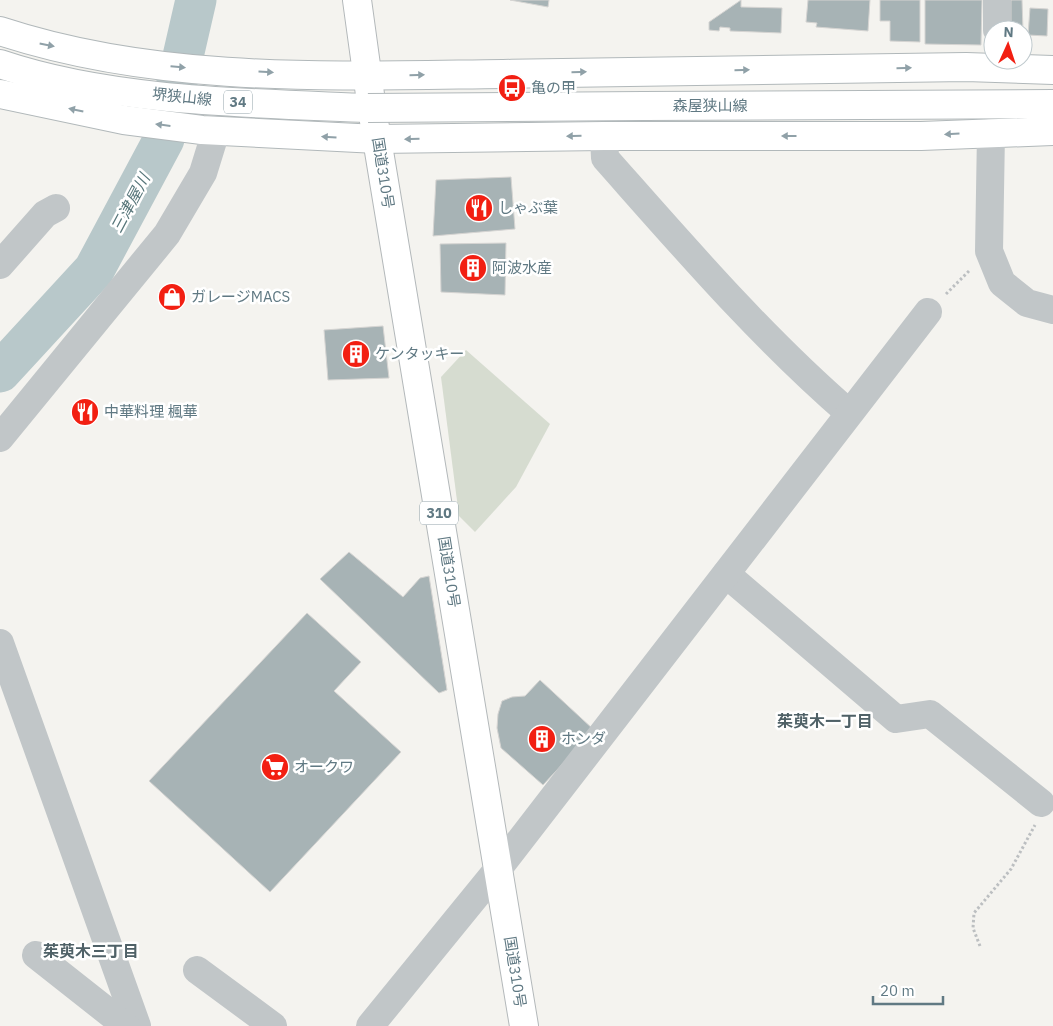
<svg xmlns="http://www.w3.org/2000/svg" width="1053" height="1026" viewBox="0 0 1053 1026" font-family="'IBM Plex Sans','Noto Sans JP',sans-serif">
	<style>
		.green { fill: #d6dcd0 }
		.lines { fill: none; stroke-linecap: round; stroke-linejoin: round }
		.river { stroke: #b8c8ca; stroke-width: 41 }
		.building { fill: #a7b3b5; stroke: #d5d4d2 }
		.major-casing { stroke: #b1b8ba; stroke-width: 30 }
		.highway-casing { stroke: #b3b8ba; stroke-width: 30 }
		.path { stroke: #bcbfc1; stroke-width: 3; stroke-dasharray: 2.5 2.5; stroke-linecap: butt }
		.minor { stroke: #c1c6c8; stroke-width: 28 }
		.major { stroke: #fff; stroke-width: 28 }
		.highway { stroke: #fff; stroke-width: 28 }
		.major-bridge-casing { stroke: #b1b8ba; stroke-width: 30; stroke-linecap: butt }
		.major-bridge { stroke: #fff; stroke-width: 28 }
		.oneway { fill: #90a1a8 }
		.labels { text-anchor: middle; stroke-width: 5; stroke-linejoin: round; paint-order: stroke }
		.shield { fill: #fff; stroke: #90a1a8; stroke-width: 1 }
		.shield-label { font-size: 14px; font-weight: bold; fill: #607983 }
		.poi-label { font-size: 15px; fill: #607983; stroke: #fff; text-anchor: start }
		.street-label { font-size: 15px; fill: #607983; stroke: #fff }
		.water-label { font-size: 16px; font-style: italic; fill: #57767a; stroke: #fff }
		.neighbourhood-label { font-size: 16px; font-weight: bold; fill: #4f6167; stroke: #fff }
	</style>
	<rect width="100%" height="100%" fill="#f4f3ef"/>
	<path class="green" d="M466,350L550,424L516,487L475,532L459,516L441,377Z"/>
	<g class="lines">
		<path class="river" d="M0,372L94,270L164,139L196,0"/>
	</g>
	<g class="building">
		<path d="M510,0H549L548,7Z"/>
		<path d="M741,0V7L782,8L781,33L730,31V28L720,27L719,31L709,30V22Z"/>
		<path d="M808,0H870L868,31L816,27L817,23L806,22Z"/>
		<path d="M880,0H920V42L890,41V21H880Z"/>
		<path d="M925,0H982L981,45L925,44Z"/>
		<path d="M1011,0H1022L1023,30H1011Z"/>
		<path d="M1030,8L1048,9L1047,36L1028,35Z"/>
		<path d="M511,177L515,229L433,236L436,180Z"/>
		<path d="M506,243L505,295L441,292L440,244Z"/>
		<path d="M383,326L389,378L328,380L324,330Z"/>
		<path d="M349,552L403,597L420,578L429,576L447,690L439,693L320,579Z"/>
		<path d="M307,613L361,662L334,691L401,752L270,892L149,781Z"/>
		<path d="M540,680L594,730L543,785L501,748L497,728L498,714L502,701L512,697L525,696Z"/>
	</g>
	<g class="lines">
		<defs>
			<g id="major">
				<path d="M0,31C161,84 336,76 503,74C657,71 811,69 966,67L1053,70"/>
				<path d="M0,64C112,102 250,103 368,108"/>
				<path d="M0,94L124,120L202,130L377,139L604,136H921L1053,131"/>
				<path d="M643,106L1053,104"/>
			</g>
			<path id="highway" d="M357,0L372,109L524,1026"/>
		</defs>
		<use href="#major" class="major-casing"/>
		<use href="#highway" class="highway-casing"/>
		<g class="path">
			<path d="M946,294L970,270"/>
			<path d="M980,946L973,928L974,913L1011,869L1035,825"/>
		</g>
		<g class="minor">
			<path d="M997,0V30"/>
			<path d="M991,133L989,251L1002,283L1027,303L1053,310"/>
			<path d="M604,136L605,158C683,246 760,336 849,413"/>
			<path d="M0,265L45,214L56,208"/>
			<path d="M0,438L167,234L203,173L216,131"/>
			<path d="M726,574L896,719L930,714L1041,803"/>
			<path d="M0,643L137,1026"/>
			<path d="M36,955L126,1026"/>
			<path d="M197,970L273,1026"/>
			<path d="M370,1026L498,869L928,312"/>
		</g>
		<use href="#major" class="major"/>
		<use href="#highway" class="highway"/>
		<defs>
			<path id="major-bridge" d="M368,108L643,106"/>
		</defs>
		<use href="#major-bridge" class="major-bridge-casing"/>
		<use href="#major-bridge" class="major-bridge"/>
	</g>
	<defs><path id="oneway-solid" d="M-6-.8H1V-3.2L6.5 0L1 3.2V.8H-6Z" transform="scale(1.25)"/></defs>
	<g class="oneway">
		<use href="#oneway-solid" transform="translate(47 45) rotate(11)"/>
		<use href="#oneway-solid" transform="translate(178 67) rotate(5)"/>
		<use href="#oneway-solid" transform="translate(904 68) rotate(-1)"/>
		<use href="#oneway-solid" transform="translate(742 70) rotate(-1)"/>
		<use href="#oneway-solid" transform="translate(266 72) rotate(3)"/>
		<use href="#oneway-solid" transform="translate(579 72) rotate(-1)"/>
		<use href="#oneway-solid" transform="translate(417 75) rotate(-1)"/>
		<use href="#oneway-solid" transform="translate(76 110) rotate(-168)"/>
		<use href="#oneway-solid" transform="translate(163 125) rotate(-173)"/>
		<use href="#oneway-solid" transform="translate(952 134) rotate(177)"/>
		<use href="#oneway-solid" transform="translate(574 136) rotate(179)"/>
		<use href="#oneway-solid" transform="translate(789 136) rotate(-180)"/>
		<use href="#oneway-solid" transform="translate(329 137) rotate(-177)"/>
		<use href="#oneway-solid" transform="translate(412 139) rotate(179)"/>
	</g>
	<defs>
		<symbol id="bus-disc" viewBox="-11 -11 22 22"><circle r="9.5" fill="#f21f12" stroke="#fff"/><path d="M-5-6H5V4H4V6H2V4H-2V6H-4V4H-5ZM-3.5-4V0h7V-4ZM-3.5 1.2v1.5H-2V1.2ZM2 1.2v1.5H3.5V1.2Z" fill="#fff"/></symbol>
		<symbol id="restaurant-disc" viewBox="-11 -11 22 22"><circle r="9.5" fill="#f21f12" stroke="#fff"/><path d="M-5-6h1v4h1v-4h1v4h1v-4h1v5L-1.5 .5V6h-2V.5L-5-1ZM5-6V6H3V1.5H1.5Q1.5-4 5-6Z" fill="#fff"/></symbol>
		<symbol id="building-disc" viewBox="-11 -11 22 22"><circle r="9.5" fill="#f21f12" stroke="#fff"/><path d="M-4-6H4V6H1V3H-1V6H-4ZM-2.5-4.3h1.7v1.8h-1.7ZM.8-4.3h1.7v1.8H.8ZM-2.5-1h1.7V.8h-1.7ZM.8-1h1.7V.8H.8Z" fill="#fff"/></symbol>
		<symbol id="shop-disc" viewBox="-11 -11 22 22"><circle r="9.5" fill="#f21f12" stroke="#fff"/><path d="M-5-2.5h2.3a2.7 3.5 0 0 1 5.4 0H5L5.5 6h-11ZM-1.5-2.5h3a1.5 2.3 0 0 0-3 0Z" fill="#fff"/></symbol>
		<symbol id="supermarket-disc" viewBox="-11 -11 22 22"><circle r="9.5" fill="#f21f12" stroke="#fff"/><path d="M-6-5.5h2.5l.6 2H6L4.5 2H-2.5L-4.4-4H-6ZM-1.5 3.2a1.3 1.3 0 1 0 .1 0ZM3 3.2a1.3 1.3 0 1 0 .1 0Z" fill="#fff"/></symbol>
	</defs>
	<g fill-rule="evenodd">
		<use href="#bus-disc" x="496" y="72" width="32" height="32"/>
		<use href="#restaurant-disc" x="463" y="192" width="32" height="32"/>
		<use href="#building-disc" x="457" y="252" width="32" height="32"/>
		<use href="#shop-disc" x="156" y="281" width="32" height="32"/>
		<use href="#building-disc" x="340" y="338" width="32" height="32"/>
		<use href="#restaurant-disc" x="69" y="396" width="32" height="32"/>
		<use href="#building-disc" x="526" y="723" width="32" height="32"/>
		<use href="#supermarket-disc" x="259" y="751" width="32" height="32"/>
	</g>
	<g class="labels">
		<g class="shield">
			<rect x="224" y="90.5" width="28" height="23" rx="4"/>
			<rect x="420" y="501.5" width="38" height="23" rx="4"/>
		</g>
		<g class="shield-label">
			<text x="238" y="107">34</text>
			<text x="439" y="518">310</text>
		</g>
		<g class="poi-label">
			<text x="531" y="93">亀の甲</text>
			<text x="498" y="213">しゃぶ葉</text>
			<text x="492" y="273">阿波水産</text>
			<text x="191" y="302">ガレージMACS</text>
			<text x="375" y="359">ケンタッキー</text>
			<text x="104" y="417">中華料理 楓華</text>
			<text x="561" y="744">ホンダ</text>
			<text x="294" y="772">オークワ</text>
		</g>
		<g class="street-label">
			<text transform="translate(182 97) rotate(6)" y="5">堺狭山線</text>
			<text x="710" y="111">森屋狭山線</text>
			<text transform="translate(383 173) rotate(81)" y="5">国道310号</text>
			<text transform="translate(449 572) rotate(81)" y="5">国道310号</text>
			<text transform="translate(515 972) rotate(81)" y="5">国道310号</text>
		</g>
		<g class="water-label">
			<text transform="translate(130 203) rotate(-62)" y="6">三津屋川</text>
		</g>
		<g class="neighbourhood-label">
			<text x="825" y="727">茱萸木一丁目</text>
			<text x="91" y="957">茱萸木三丁目</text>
		</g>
	</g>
	<g transform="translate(1008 45) rotate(3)"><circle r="24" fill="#ffffff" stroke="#bfc9cd"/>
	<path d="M0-4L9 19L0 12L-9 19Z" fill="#f21f12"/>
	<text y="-8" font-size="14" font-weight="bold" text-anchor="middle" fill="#607983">N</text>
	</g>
	<path d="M873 996v8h70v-8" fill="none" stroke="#607983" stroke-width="2.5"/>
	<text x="880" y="996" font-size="15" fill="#607983" stroke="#ffffff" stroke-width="4" paint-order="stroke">20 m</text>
</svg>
